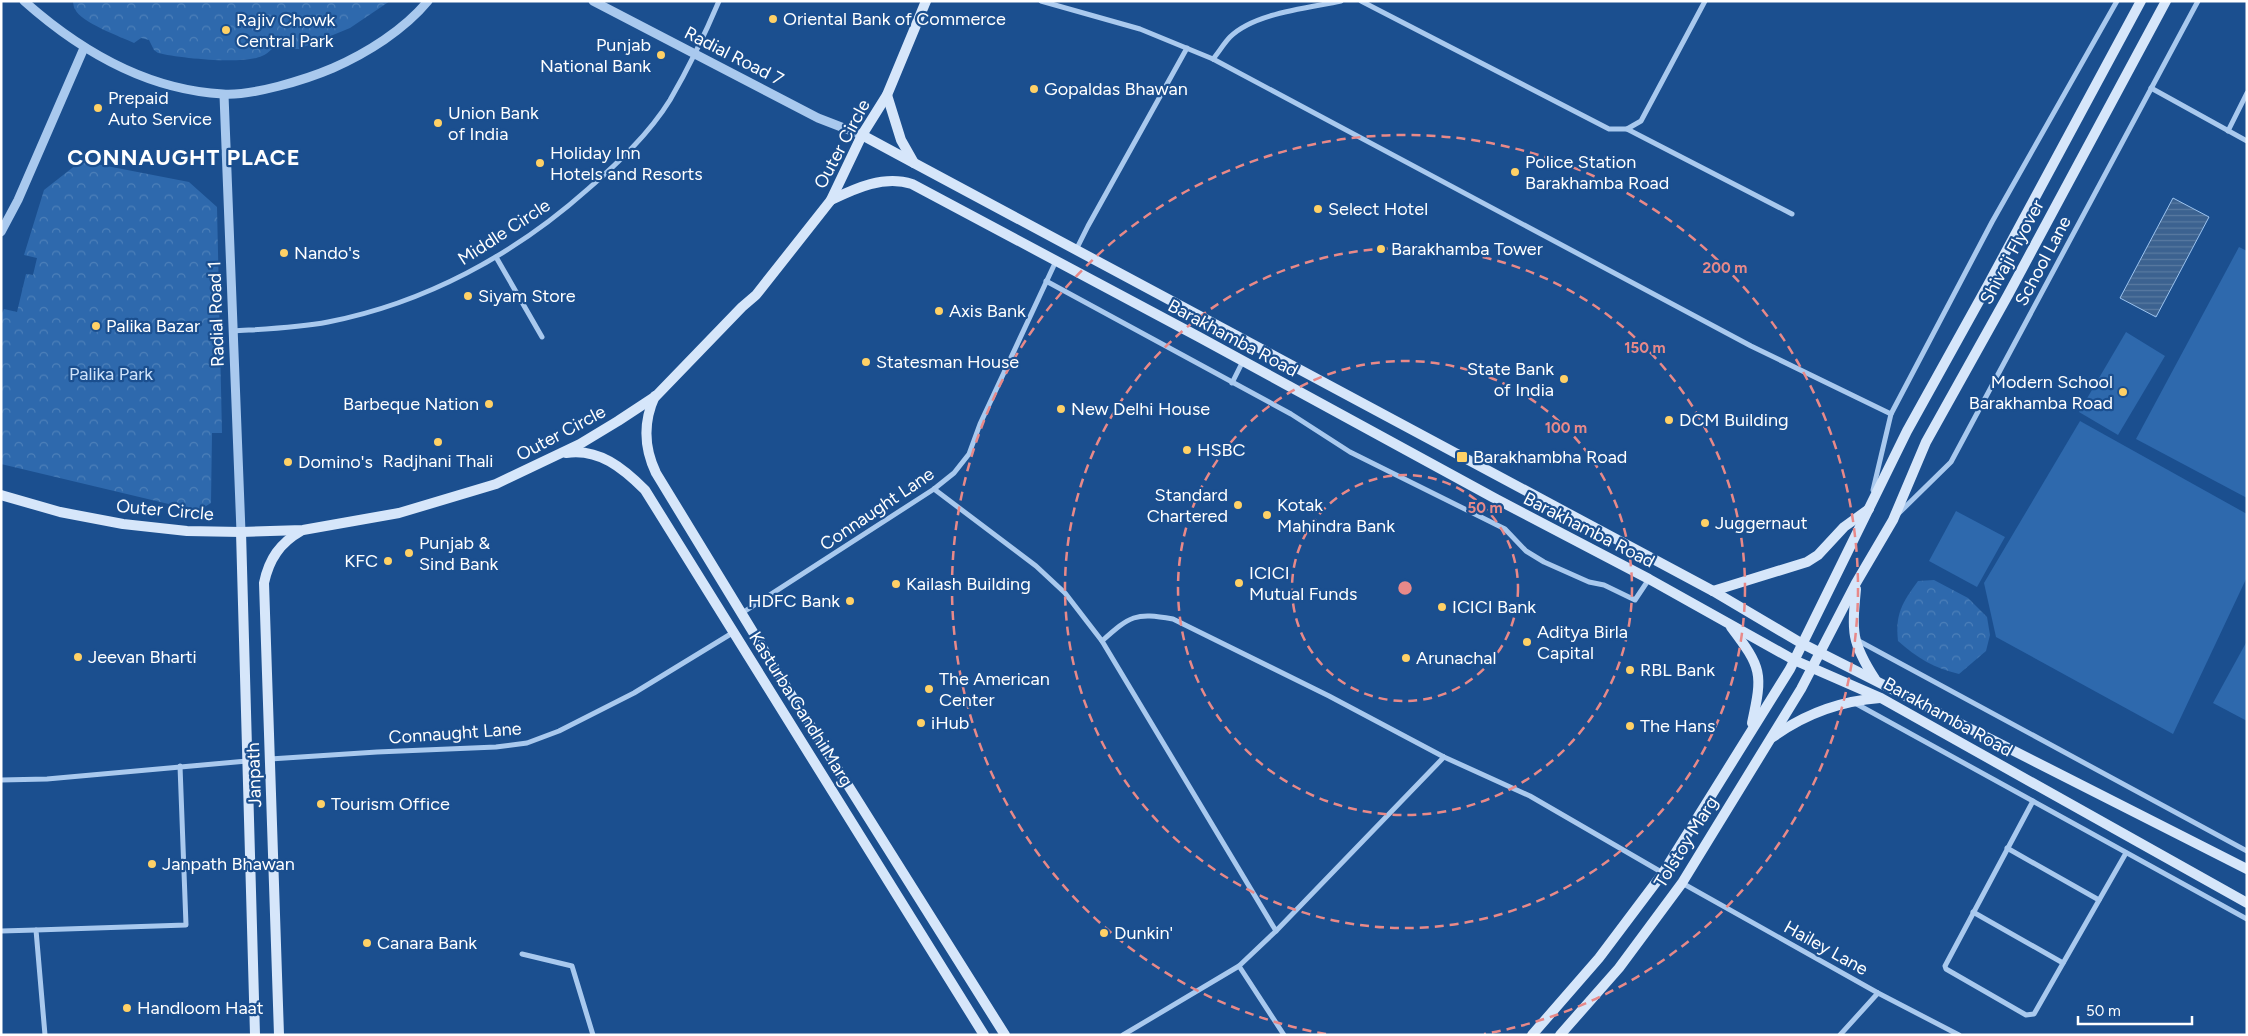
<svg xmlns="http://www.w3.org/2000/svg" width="2248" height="1036" viewBox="0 0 2248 1036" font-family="Figtree,sans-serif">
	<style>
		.grass { fill: #2e69ad }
		.forest { fill: url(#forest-crowns) }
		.water { fill: url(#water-rules); stroke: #9cc4f0 }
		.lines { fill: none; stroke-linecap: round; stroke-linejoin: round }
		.minor { stroke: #a9c9ee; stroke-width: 5 }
		.tertiary { stroke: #a9c9ee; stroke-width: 9 }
		.secondary { stroke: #d6e6fa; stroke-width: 10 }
		.ring { fill: none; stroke: #e88989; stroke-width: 2.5; stroke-dasharray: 9 6 }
		.poi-dot { fill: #ffd166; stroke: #1b4f8f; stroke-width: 2 }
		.labels { text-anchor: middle; stroke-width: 4.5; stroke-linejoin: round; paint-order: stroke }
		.poi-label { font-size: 18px; fill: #fff; stroke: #1b4f8f; text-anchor: start }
		.street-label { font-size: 18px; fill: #fff; stroke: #1b4f8f }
		.park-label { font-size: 18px; fill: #cfe3fa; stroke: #1b4f8f }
		.district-label { font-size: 22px; font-weight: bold; letter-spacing: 1px; fill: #fff; stroke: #1b4f8f }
		.centre { fill: #e88989; stroke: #1b4f8f; stroke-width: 2.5 }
		.ring-label { font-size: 15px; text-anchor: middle; font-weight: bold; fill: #e88989; stroke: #1b4f8f; stroke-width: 4.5; stroke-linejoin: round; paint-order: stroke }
	</style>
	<defs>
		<pattern id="forest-crowns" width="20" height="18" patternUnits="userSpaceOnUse" patternTransform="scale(1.25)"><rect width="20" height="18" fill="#2e69ad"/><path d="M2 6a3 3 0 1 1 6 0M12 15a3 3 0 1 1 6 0" fill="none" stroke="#4d80b9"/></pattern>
		<pattern id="water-rules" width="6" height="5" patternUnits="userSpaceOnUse" patternTransform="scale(1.25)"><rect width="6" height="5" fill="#3c6290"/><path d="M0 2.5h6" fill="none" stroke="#597aa1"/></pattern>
	</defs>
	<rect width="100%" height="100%" fill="#1b4f8f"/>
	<g class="grass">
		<path d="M2239,247L2247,251V498L2136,439Z"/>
		<path d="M2126,332L2165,356L2118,435L2079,412Z"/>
		<path d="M2080,421L2247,514V577L2173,734L1996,637L1984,583Z"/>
		<path d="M1956,511L2005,537L1977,587L1929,561Z"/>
		<path d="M2247,641V721L2213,703Z"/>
	</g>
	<g class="forest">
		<path d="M73,1H390L350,28L299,49H290L281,44C272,46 270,53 262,56C242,65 179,58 158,53L154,50L149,40L141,38L134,43C121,37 80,22 75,9C74,9 73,2 73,1Z"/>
		<path d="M81,161L189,182L217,207L222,433H212L211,503L198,511L1,464V315L4,309L17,312L26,274L33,275L37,258L24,255L44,190Z"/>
		<path d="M1934,580L1968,598L1987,617L1990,635L1986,651L1959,674C1934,668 1917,658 1898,641C1895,614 1902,603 1918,581Z"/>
	</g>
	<path class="water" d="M2173,198L2209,217L2156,317L2120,298Z"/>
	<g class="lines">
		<g class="minor">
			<path d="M1041,1L1140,29L1213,59L1751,346L1891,414"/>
			<path d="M1361,1L1609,129H1627L1792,214"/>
			<path d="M1213,59C1219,52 1224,43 1230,37C1254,13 1308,8 1341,1"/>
			<path d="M2151,88L2247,141"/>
			<path d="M1627,129L1641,121L1705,1"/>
			<path d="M2228,131L2247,93"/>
			<path d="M1076,250L1088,226L1187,48"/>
			<path d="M496,257L542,337"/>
			<path d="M1046,281L1291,414L1350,452L1505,529L1526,551L1544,562L1589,582L1604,585L1635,600L1649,579"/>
			<path d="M233,331C265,329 297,328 328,322C425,303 514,255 588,189C618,163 649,134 670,100C688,69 705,34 719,1"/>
			<path d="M1232,383L1243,361"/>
			<path d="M934,489L1036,566L1065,593L1102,641C1130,616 1135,612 1173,619L1329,696L1444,757L1530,796L1663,873"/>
			<path d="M1873,490L1891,414L1992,222L2117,1"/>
			<path d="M1898,514L1951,462L2198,1"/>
			<path d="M742,613L934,489L954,473L969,454L980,424L1056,261"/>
			<path d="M1857,640L2247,851"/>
			<path d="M1102,641L1276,931L1444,757"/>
			<path d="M1853,702L2247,919"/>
			<path d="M270,759L377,752L496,747L527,743L559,731L634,693L734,632"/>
			<path d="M1,780L47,779L247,761"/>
			<path d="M2033,801L1945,966L1946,969L2026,1015L2034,1014L2126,853"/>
			<path d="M2007,848L2099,900"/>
			<path d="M1682,883L1878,993L1959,1035"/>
			<path d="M1973,912L2063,963"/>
			<path d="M1,931L36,930"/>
			<path d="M522,954L572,966L593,1035"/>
			<path d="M1239,966L1276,931"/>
			<path d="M45,1035L36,930L186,925L180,766"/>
			<path d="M1123,1035L1239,966L1284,1035"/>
			<path d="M1840,1035L1878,993"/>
		</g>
		<g class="tertiary">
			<path d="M24,1C79,50 147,90 223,94C252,96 305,80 333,68C367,53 404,30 428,1"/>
			<path d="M593,1L818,118L862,135"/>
			<path d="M224,95L241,532"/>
			<path d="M1,232L18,200L84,48"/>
		</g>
		<g class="secondary">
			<path d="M887,95L901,140L914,163L1713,591L1801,643L2247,869"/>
			<path d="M862,135L914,163"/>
			<path d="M831,200C856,188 884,175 912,184L1199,337L1496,499L1649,579L1794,660L1881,698L2247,903"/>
			<path d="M655,396C643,422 644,448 656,473L795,701L1005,1035"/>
			<path d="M566,453C599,448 623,468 645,490L984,1035"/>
			<path d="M1,495L60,512L123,524L187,531L241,532L303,530L399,513L496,484L580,444L618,421L656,396L742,307L756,295L831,200L862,135L887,95L926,1"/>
			<path d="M241,532L255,1035"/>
			<path d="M1856,589C1852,632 1851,642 1875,679"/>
			<path d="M1713,591L1807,562L1818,555L1844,527L1869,509"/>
			<path d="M1731,627C1762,668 1763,673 1752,723"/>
			<path d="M1773,737C1806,713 1840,701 1880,698"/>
			<path d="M279,1035L264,583C269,559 280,543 301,531"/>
			<path d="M1532,1035L1599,958L1663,873L1790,669L1907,431L1988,285L2141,1"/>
			<path d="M1560,1035L1619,968L1682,883L1801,689L1856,583L1893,520L1926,442L2008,295L2166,1"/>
		</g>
	</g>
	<g class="ring">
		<circle cx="1405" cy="588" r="113"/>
		<circle cx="1405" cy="588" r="227"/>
		<circle cx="1405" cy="588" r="340"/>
		<path d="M1326 1034A453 453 0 1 1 1484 1034"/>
	</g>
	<g class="poi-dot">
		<circle cx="773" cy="19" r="5"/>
		<circle cx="226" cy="30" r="5"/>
		<circle cx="661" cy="55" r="5"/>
		<circle cx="1034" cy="89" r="5"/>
		<circle cx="98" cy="108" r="5"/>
		<circle cx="438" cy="123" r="5"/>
		<circle cx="540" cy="163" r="5"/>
		<circle cx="1515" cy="172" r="5"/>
		<circle cx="1318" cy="209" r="5"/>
		<circle cx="1381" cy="249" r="5"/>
		<circle cx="284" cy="253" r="5"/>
		<circle cx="468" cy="296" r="5"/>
		<circle cx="939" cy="311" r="5"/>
		<circle cx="96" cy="326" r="5"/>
		<circle cx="866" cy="362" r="5"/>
		<circle cx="1564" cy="379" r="5"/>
		<circle cx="2123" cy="392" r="5"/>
		<circle cx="489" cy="404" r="5"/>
		<circle cx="1061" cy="409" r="5"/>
		<circle cx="1669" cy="420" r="5"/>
		<circle cx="438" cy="442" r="5"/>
		<circle cx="1187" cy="450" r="5"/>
		<rect x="1456" y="451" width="12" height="12" rx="2.5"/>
		<circle cx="288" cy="462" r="5"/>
		<circle cx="1238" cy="505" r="5"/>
		<circle cx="1267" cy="515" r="5"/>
		<circle cx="1705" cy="523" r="5"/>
		<circle cx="409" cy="553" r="5"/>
		<circle cx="388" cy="561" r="5"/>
		<circle cx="1239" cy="583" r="5"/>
		<circle cx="896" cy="584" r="5"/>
		<circle cx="850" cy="601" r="5"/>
		<circle cx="1442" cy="607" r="5"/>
		<circle cx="1527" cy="642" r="5"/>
		<circle cx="78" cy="657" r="5"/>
		<circle cx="1406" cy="658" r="5"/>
		<circle cx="1630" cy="670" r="5"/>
		<circle cx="929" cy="689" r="5"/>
		<circle cx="921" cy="723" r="5"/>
		<circle cx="1630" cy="726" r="5"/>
		<circle cx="321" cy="804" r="5"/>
		<circle cx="152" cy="864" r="5"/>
		<circle cx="1104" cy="933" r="5"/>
		<circle cx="367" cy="943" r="5"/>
		<circle cx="127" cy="1008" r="5"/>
	</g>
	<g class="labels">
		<g class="poi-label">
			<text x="783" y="25">Oriental Bank of Commerce</text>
			<text x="236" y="26">Rajiv Chowk<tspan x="236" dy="21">Central Park</tspan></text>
			<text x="651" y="51" text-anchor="end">Punjab<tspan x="651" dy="21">National Bank</tspan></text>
			<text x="1044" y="95">Gopaldas Bhawan</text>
			<text x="108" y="104">Prepaid<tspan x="108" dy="21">Auto Service</tspan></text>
			<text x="448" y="119">Union Bank<tspan x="448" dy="21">of India</tspan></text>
			<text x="550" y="159">Holiday Inn<tspan x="550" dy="21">Hotels and Resorts</tspan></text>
			<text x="1525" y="168">Police Station<tspan x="1525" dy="21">Barakhamba Road</tspan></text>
			<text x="1328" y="215">Select Hotel</text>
			<text x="1391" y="255">Barakhamba Tower</text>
			<text x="294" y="259">Nando's</text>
			<text x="478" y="302">Siyam Store</text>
			<text x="949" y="317">Axis Bank</text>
			<text x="106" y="332">Palika Bazar</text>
			<text x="876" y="368">Statesman House</text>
			<text x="1554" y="375" text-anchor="end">State Bank<tspan x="1554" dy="21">of India</tspan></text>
			<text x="2113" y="388" text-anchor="end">Modern School<tspan x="2113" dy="21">Barakhamba Road</tspan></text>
			<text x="479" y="410" text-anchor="end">Barbeque Nation</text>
			<text x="1071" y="415">New Delhi House</text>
			<text x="1679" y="426">DCM Building</text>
			<text x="1197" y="456">HSBC</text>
			<text x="1473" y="463">Barakhambha Road</text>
			<text x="438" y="467" text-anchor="middle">Radjhani Thali</text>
			<text x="298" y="468">Domino's</text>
			<text x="1228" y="501" text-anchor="end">Standard<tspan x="1228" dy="21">Chartered</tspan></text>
			<text x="1277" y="511">Kotak<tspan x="1277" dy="21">Mahindra Bank</tspan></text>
			<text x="1715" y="529">Juggernaut</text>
			<text x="419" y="549">Punjab &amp;<tspan x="419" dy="21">Sind Bank</tspan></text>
			<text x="378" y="567" text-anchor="end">KFC</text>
			<text x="1249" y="579">ICICI<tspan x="1249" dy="21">Mutual Funds</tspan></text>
			<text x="906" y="590">Kailash Building</text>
			<text x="840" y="607" text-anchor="end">HDFC Bank</text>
			<text x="1452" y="613">ICICI Bank</text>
			<text x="1537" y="638">Aditya Birla<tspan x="1537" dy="21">Capital</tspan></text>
			<text x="88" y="663">Jeevan Bharti</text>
			<text x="1416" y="664">Arunachal</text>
			<text x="1640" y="676">RBL Bank</text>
			<text x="939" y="685">The American<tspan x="939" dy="21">Center</tspan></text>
			<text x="931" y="729">iHub</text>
			<text x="1640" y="732">The Hans</text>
			<text x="331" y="810">Tourism Office</text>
			<text x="162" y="870">Janpath Bhawan</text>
			<text x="1114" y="939">Dunkin'</text>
			<text x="377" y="949">Canara Bank</text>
			<text x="137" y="1014">Handloom Haat</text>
		</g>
		<g class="street-label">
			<text transform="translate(734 56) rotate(27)" y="6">Radial Road 7</text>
			<text transform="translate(842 144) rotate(-62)" y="6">Outer Circle</text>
			<text transform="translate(504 232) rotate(-33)" y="6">Middle Circle</text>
			<text transform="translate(2012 252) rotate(-62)" y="6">Shivaji Flyover</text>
			<text transform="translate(2043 261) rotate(-62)" y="6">School Lane</text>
			<text transform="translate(216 314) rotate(-92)" y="6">Radial Road 1</text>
			<text transform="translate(1233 338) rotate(28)" y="6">Barakhamba Road</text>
			<text transform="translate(561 433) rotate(-28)" y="6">Outer Circle</text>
			<text transform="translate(877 509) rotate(-34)" y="6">Connaught Lane</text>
			<text transform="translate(165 510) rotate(5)" y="6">Outer Circle</text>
			<text transform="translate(1589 530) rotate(27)" y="6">Barakhamba Road</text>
			<text transform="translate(801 709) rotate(58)" y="6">Kasturba Gandhi Marg</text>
			<text transform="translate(1948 717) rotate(29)" y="6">Barakhamba Road</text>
			<text transform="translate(455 733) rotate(-4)" y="6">Connaught Lane</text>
			<text transform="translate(254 775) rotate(-92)" y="6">Janpath</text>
			<text transform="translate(1686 842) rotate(-58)" y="6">Tolstoy Marg</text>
			<text transform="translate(1826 948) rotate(29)" y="6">Hailey Lane</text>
		</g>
		<g class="park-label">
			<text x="111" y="380">Palika Park</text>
		</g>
		<g class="district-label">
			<text x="184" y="165">CONNAUGHT PLACE</text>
		</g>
	</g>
	<circle cx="1405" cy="588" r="8" class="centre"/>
	<g class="ring-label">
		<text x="1725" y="273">200 m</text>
		<text x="1645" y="353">150 m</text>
		<text x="1566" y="433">100 m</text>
		<text x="1485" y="513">50 m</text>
	</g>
	<rect width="2248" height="1036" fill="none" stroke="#ffffff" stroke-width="5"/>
	<path d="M2078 1016v8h114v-8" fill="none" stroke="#ffffff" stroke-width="2.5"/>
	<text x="2086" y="1016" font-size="15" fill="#ffffff" stroke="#1b4f8f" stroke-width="4" paint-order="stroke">50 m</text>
</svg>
